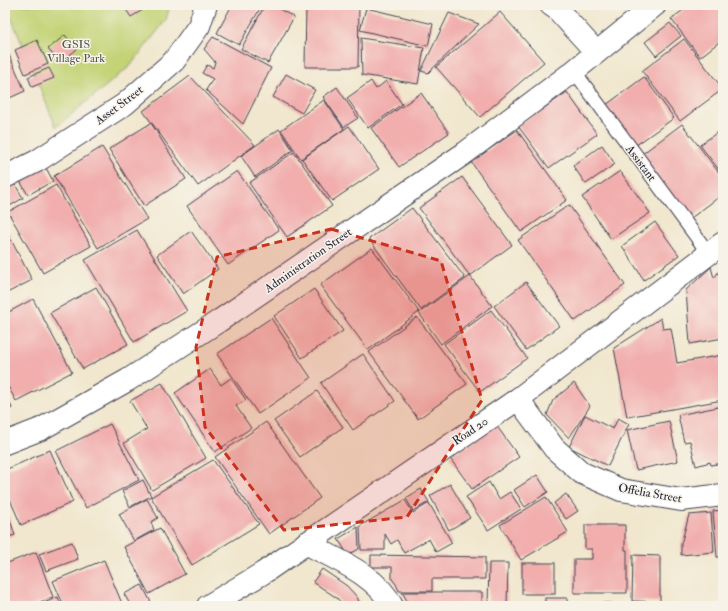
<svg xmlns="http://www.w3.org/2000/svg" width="728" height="611" viewBox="0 0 728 611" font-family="'IM FELL Double Pica',serif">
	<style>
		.green { fill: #c3d376; stroke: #727a58 }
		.building { fill: #f1aead }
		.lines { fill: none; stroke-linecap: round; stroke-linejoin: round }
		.lane-casing { stroke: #414051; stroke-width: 15 }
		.street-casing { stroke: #414051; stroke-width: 24 }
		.secondary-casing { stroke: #414051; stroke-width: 24 }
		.lane { stroke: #fff; stroke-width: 13 }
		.street { stroke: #fff; stroke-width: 22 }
		.secondary { stroke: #fff; stroke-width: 22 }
		.marked { fill: #c8321e; fill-opacity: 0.2; stroke: #c8321e; stroke-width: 3; stroke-dasharray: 8 5; stroke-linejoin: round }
		.labels { text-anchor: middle; stroke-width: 3; stroke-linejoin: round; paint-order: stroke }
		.park-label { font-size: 12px; fill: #52574d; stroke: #f7f3e8 }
		.street-label { font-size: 12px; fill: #22223b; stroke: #f7f3e8 }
	</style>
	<rect width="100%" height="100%" fill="#f7f3e8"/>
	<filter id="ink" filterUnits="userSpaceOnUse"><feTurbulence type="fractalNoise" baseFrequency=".025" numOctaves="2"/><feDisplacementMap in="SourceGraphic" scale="8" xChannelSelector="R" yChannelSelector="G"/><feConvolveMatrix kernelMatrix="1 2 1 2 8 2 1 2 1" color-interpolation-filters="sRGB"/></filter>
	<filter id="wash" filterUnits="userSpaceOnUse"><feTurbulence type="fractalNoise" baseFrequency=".012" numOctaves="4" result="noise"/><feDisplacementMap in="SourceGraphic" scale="16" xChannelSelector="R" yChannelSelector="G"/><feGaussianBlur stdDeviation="0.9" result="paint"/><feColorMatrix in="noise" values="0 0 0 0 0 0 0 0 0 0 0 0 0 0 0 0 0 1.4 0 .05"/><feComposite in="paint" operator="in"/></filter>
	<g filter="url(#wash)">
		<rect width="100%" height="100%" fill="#f1e7ce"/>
		<path class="green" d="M6,5H170L166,20L130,66L56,127Z"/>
		<g id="blocks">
			<g class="building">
				<path d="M123,5H151L131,17Z"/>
				<path d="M232,5H262L239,45L217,33Z"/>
				<path d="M265,5H272L294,17L268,63L241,49Z"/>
				<path d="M306,5H359L358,67H305Z"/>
				<path d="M690,5H723V39L700,57L671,19Z"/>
				<path d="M366,8L433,24L428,46L360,30Z"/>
				<path d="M500,12L544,62L480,117L436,67Z"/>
				<path d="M449,13L479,24L428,73L421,71Z"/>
				<path d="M670,23L681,36L656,56L645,42Z"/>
				<path d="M65,35L77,49L60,63L48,49Z"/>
				<path d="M213,37L271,68L243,124L206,90L213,79L202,73L207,65L213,68L215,62L204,49Z"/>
				<path d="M361,38L424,48L418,84L362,75Z"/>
				<path d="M684,39L723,89L680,121L642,71Z"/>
				<path d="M37,40L48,64L25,74L15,50Z"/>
				<path d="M5,46L25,91L5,100Z"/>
				<path d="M49,68L54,78L32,87L28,77Z"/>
				<path d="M286,74L315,90L302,113L273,97Z"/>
				<path d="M190,76L255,145L198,186L143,111Z"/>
				<path d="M644,77L674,118L632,148L602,108Z"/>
				<path d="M371,81L376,89L386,81L402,104L368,128L347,98Z"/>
				<path d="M337,87L358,118L344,127L323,97Z"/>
				<path d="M567,92L597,134L549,168L518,126Z"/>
				<path d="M421,93L449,133L399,167L371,128Z"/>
				<path d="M324,100L344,129L301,159L281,130Z"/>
				<path d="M151,123L186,179L144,206L109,149Z"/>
				<path d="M682,124L723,178V194L687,221L638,157Z"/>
				<path d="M349,126L379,169L332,201L302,159Z"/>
				<path d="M723,128V175L700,145Z"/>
				<path d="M279,129L293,150L255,177L241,156Z"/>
				<path d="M517,130L567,200L521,232L471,162Z"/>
				<path d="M602,145L615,164L586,184L573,166Z"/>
				<path d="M102,147L147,219L98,248L54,176Z"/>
				<path d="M294,152L332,206L287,237L249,183Z"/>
				<path d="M45,166L53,181L28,195L20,181Z"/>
				<path d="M237,171L279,230L228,265L187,206Z"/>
				<path d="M620,171L650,213L611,239L582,197Z"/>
				<path d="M462,177L512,245L470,276L419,208Z"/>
				<path d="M13,181L23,198L5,209V186Z"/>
				<path d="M56,185L91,246L43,273L8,212Z"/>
				<path d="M569,205L625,285L575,321L518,240Z"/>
				<path d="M412,208L465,278L421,310L369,239Z"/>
				<path d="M655,222L679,255L644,280L622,246Z"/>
				<path d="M5,228L32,280L5,294Z"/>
				<path d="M137,230L187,311L134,342L85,260Z"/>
				<path d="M191,231L218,269L183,294L157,255Z"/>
				<path d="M372,248L419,312L368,350L320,285Z"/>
				<path d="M723,266V338L690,344L686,290L711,267L714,278Z"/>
				<path d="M470,276L492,306L441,344L419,313Z"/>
				<path d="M526,282L559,326L526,350L494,306Z"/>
				<path d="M96,287L128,344L83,369L50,313Z"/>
				<path d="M314,289L343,331L302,358L274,316Z"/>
				<path d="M33,299L72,372L16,401L5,381V314Z"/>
				<path d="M491,310L527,358L480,392L444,344Z"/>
				<path d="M417,317L467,384L418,419L369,352Z"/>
				<path d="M271,318L311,378L258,414L217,354Z"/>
				<path d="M661,318L663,329L671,328L677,363L723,355V400L627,417L614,348Z"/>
				<path d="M363,354L395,401L353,430L321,383Z"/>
				<path d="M210,369L221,385L231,378L246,400L236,406L251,428L215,452L175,393Z"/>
				<path d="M162,383L206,458L152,490L124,443L147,429L130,401Z"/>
				<path d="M574,383L590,406L569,438L547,415L553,400Z"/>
				<path d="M317,391L343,427L300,457L274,421Z"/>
				<path d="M5,394L12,408L5,411Z"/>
				<path d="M723,406V463L711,465L710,462L696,466L690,441L684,442L678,415Z"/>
				<path d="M585,415L613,429L618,418L629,424L608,466L569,447Z"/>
				<path d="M669,421L678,461L636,470L627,430Z"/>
				<path d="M266,422L320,498L269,534L215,457Z"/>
				<path d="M110,424L139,480L86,508L56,451Z"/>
				<path d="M496,425L519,457L472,489L449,457Z"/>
				<path d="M50,450L73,502L21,525L5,488V470Z"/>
				<path d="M213,460L259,524L192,565L151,497Z"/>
				<path d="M537,475L548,492L525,507L514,490Z"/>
				<path d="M143,480L151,496L130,507L122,491Z"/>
				<path d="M489,482L499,499L510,492L521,509L488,530L466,497Z"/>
				<path d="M450,484L470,518L449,530L430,496Z"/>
				<path d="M421,489L429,502L413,511L406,498Z"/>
				<path d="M566,494L578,511L566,519L554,503Z"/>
				<path d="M546,497L568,532L521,560L500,525Z"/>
				<path d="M147,499L158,518L151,522L154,530L134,541L119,514Z"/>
				<path d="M405,500L413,513L429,503L452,543L436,552L429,539L404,553L397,540L391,544L385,534V550H361L360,526Z"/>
				<path d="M5,505L15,535L5,538Z"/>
				<path d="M723,510V557H717L713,511Z"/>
				<path d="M711,513L714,552L681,555V544L689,515Z"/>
				<path d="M585,525H625V550H627V593H574V559H592V549H585Z"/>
				<path d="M358,527L359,549L348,555L338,539Z"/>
				<path d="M160,528L185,574L149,594L124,547Z"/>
				<path d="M72,542L78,559L46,571L39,554Z"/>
				<path d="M36,552L53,597L30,606H5V564Z"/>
				<path d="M371,555L485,557V579H432V591H399L396,584L392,579V567H371Z"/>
				<path d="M633,555L660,556V602L632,601Z"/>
				<path d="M104,560L123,606H64L53,581Z"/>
				<path d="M489,563H508L507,606H488Z"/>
				<rect x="522" y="563" width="33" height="31"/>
				<path d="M322,569L347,586L357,597L361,606H344L337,598L313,582Z"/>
				<path d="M142,585L153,606H131L124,594Z"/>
				<path d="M402,592H482V606H410Z"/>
				<path d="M58,597L61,606H37Z"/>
				<rect x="545" y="598" width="22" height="8"/>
				<rect x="569" y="603" width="41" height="3"/>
			</g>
		</g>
	</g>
	<g filter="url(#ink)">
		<use href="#blocks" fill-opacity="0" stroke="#414051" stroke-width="1"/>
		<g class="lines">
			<defs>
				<path id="lane" d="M574,71L709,254"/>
				<g id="street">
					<path d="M551,5L557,9L596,52"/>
					<path d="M5,177L37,161L125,104L174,61L199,26L206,5"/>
					<path d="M518,399L554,448L582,473L621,490L681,500L723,495"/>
					<path d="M5,443L41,429L128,380L219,321L465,153L574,71L655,5"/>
					<path d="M306,543C335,559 377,575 392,606"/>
				</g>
				<path id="secondary" d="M208,606L263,573L518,399L723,243"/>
			</defs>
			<use href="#lane" class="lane-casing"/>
			<use href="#street" class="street-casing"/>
			<use href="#secondary" class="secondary-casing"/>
			<use href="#lane" class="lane"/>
			<use href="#street" class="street"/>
			<use href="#secondary" class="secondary"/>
		</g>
	</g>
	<path class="marked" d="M331,229L441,261L482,400L407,517L284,530L205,427L196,347L217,257Z"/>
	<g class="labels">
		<g class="park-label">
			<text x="76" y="48">GSIS<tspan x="76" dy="14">Village Park</tspan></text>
		</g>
		<g class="street-label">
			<text transform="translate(119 105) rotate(-37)" y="4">Asset Street</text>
			<text transform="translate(641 163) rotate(53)" y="4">Assistant</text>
			<text transform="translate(308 260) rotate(-35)" y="4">Administration Street</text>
			<text transform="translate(470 431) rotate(-34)" y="4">Road 20</text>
			<text transform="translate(650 493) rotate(10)" y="4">Offelia Street</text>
		</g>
	</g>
	<rect width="728" height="611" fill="none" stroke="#f7f3e8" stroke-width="20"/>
</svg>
